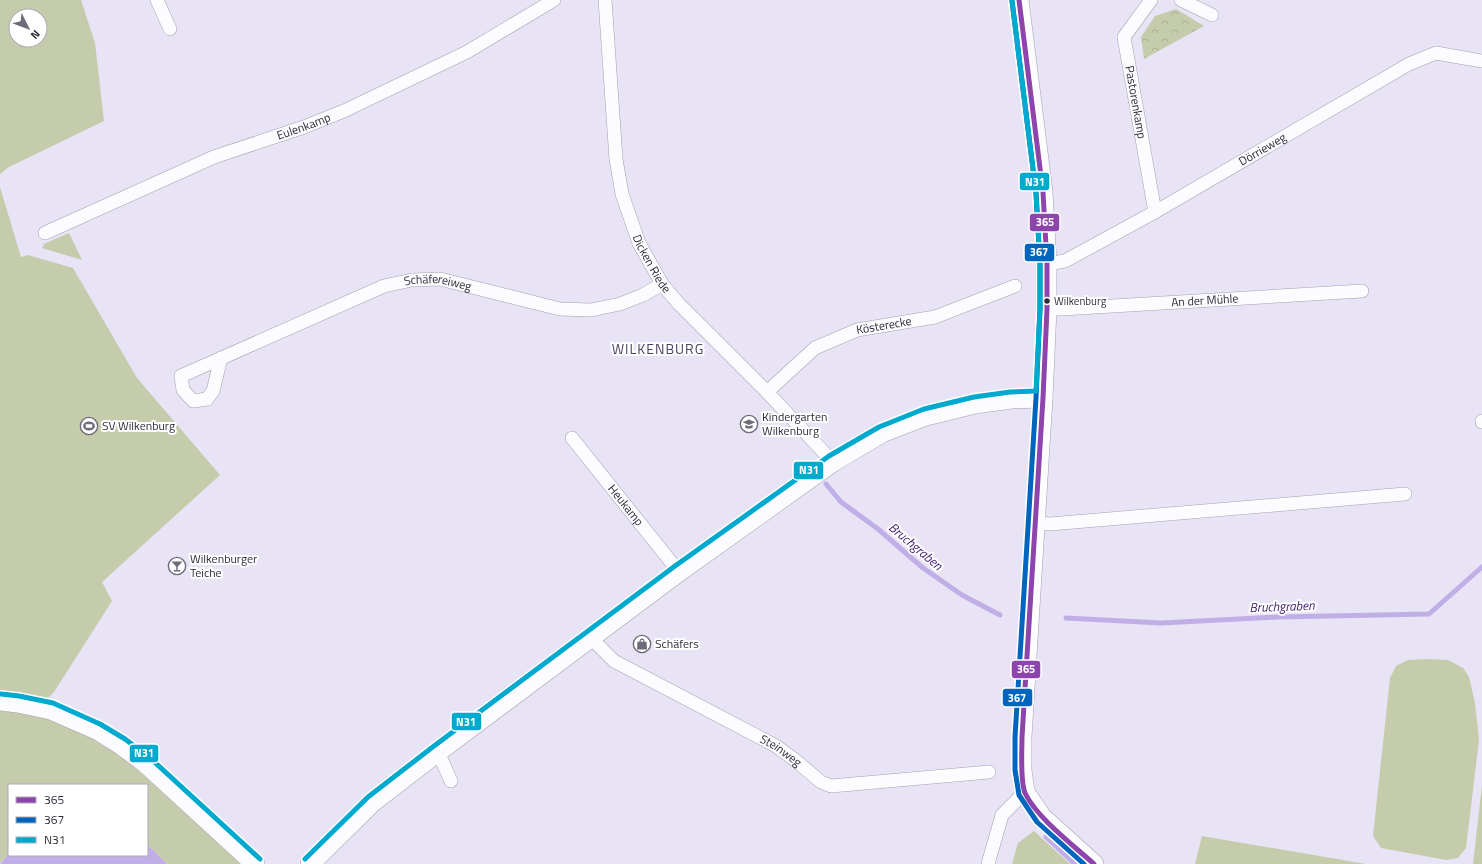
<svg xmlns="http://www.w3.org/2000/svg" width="1482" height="864" viewBox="0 0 1482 864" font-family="'Titillium Web',sans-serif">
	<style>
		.grass { fill: #c5ccac; fill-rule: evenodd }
		.park { fill: url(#park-crowns) }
		.water { fill: #c0aee6 }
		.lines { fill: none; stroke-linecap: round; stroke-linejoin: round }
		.stream { stroke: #c0aee6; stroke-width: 5 }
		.street-casing { stroke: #a4a0af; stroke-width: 14 }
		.secondary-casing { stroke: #a4a0af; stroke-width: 20 }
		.street { stroke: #fcfbfe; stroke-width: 13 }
		.secondary { stroke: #fcfbfe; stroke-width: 19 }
		.bus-1-casing { stroke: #fff; stroke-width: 8 }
		.bus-2-casing { stroke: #fff; stroke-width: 8 }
		.bus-3-casing { stroke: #fff; stroke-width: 8 }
		.bus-1 { stroke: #8e44ad; stroke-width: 5 }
		.bus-2 { stroke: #0065bd; stroke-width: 5 }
		.bus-3 { stroke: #00a9ce; stroke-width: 5 }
		.bus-dot { fill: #302b3a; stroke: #fff; stroke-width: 1.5 }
		.labels { text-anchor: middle; stroke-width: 4; stroke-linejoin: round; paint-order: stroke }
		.bus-label { font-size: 11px; fill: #302b3a; stroke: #fff; text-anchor: start }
		.street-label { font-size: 12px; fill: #302b3a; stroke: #fff }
		.poi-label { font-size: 12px; fill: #302b3a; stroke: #fff; text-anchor: start }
		.water-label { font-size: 13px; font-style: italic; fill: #411d6f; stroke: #fff }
		.quarter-label { font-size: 14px; letter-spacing: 1px; fill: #4c4162; stroke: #fff }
		.line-badge { stroke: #fff; stroke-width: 1.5 }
		.badge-label { font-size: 11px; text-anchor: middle; font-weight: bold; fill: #fff }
	</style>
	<defs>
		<pattern id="park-crowns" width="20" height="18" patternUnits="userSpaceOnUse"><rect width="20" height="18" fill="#c5ccac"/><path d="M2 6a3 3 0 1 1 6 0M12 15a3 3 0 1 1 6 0" fill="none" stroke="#aaaf95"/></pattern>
	</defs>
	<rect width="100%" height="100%" fill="#e8e3f5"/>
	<g class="grass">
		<path d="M0,0H81L95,43L104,121L9,167L0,174ZM16,16H40V40H16Z"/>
		<path d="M0,187L21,257L28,255L73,268L137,378L220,475L102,582L112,601L54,692L49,697L42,699L0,693Z"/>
		<path d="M69,233L82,260L42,248L44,244Z"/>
		<path d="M1429,659L1448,660L1463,668L1469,677L1475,703L1479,740L1466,848L1458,858L1446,860L1381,848L1373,836L1390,678L1396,666L1408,660Z"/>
		<path d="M0,708L48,717L79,730L103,746L122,756L242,864H167L147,844V785H9V853L0,863Z"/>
		<path d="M1482,785V864H1473Z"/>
		<path d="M1034,831L1070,864H1012L1018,843Z"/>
		<path d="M1202,836L1366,864H1195Z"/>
	</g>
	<path class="park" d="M1176,9L1204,26L1144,59L1141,37L1155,16Z"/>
	<path class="water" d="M147,844L167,864H0L9,853V855H147Z"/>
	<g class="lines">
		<g class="stream">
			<path d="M826,484L841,502L878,529L923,568L962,595L1000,615"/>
			<path d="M1066,618L1161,623L1279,617L1429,614L1482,567"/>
			<path d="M1046,837L1075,864"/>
		</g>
		<defs>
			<g id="street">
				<path d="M157,0L170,29"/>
				<path id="s1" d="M605,0L616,159L622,194L639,243L662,284L678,303L767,392L833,462"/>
				<path id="s2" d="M1151,0L1124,37L1155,212"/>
				<path d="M1181,0L1212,15"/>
				<path id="s3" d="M45,233L214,157L304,127L344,111L467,52L554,0"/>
				<path id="s4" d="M1047,264L1065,261L1155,212L1409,64L1436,53L1482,61"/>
				<path id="s5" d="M1047,309H1062L1362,291"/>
				<path id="s6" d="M221,358L213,391L207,399L193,401L183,390L181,376L384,286L412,280L440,279L560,309L591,310L620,304L643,295L662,284"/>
				<path id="s7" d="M767,392L815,348L857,330L935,317L1015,286"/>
				<path d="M1482,422V421"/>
				<path id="s8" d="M572,438L679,572"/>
				<path d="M1036,523L1050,524L1405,494"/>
				<path id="s9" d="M591,638L614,661L776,746L795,760L821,782L831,786L989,772"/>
				<path d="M438,752L451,781"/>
				<path d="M988,864L1002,815L1025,792"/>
			</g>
			<g id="secondary">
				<path d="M1019,0L1043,192L1047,264V309L1043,398L1022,737V770L1025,792L1042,817L1094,864"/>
				<path d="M0,701L18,703L51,710L97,730L121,745L144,762L255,864"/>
				<path d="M310,864L373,802L438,752L679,572L833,462L882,433L926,416L975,404L1011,399L1043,398"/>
			</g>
		</defs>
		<use href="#street" class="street-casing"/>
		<use href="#secondary" class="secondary-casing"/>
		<use href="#street" class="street"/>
		<use href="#secondary" class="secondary"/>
		<defs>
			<path id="bus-1" d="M1019,0L1043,192L1047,264V309L1043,398L1022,737C1022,751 1020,780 1025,793C1037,818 1073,845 1094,864"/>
			<path id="bus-2" d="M1012,1L1036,193L1040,264V309L1036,398L1015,737V770L1019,795L1037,822L1084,864"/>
			<g id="bus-3">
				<path d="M1,694L19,696L53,703L100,724L125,739L149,757L260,859"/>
				<path d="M305,859L368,797L434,746L675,566L829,456L879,427L924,409L974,397L1010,392L1036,391L1040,309V264L1036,193L1012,1"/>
			</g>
		</defs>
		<use href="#bus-1" class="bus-1-casing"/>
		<use href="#bus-2" class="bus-2-casing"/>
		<use href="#bus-3" class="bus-3-casing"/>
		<use href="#bus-1" class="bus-1"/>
		<use href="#bus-2" class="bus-2"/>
		<use href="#bus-3" class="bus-3"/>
	</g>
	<defs>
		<symbol id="school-ring" viewBox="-11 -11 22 22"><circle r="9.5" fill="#fff" stroke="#706b7b" stroke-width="1.5"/><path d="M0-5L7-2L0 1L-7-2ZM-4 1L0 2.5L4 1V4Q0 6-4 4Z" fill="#706b7b"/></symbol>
		<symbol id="stadium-ring" viewBox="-11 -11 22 22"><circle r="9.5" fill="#fff" stroke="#706b7b" stroke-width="1.5"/><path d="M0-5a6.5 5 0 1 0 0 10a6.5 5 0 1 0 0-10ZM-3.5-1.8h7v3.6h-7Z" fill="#706b7b"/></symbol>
		<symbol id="bar-ring" viewBox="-11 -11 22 22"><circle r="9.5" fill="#fff" stroke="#706b7b" stroke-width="1.5"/><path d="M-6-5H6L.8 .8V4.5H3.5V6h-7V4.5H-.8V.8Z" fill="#706b7b"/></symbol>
		<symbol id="shop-ring" viewBox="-11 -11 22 22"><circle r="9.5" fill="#fff" stroke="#706b7b" stroke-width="1.5"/><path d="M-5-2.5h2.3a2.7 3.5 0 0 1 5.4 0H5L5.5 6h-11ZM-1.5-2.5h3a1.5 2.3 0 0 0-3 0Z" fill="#706b7b"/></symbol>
	</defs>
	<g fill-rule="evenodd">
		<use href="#school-ring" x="739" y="414" width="20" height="20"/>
		<use href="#stadium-ring" x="79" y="416" width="20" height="20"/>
		<use href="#bar-ring" x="167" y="556" width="20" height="20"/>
		<use href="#shop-ring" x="632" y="634" width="20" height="20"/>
	</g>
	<circle class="bus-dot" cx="1047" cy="301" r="3.5"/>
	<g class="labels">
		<g class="bus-label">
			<text x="1054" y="305">Wilkenburg</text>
		</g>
		<g class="street-label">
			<text dy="4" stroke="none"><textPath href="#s2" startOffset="112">Pastorenkamp</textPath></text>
			<text dy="4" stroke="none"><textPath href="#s3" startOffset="280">Eulenkamp</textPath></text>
			<text dy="4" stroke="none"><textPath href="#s4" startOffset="245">Dörrieweg</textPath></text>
			<text dy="4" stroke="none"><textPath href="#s1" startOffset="271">Dicken Riede</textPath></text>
			<text dy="4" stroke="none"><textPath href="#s6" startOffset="364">Schäfereiweg</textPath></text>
			<text dy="4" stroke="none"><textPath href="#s5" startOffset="158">An der Mühle</textPath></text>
			<text dy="4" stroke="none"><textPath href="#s7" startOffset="138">Kösterecke</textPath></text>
			<text dy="4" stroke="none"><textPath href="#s8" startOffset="86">Heukamp</textPath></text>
			<text dy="4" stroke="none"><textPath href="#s9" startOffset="222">Steinweg</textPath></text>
		</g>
		<g class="poi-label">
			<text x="762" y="421">Kindergarten<tspan x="762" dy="14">Wilkenburg</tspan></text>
			<text x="102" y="430">SV Wilkenburg</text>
			<text x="190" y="563">Wilkenburger<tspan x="190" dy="14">Teiche</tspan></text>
			<text x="655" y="648">Schäfers</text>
		</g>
		<g class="water-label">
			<text transform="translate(916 546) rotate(40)" y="5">Bruchgraben</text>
			<text transform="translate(1282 606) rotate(-2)" y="5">Bruchgraben</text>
		</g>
		<g class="quarter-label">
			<text x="658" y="354">WILKENBURG</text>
		</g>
	</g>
	<g class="line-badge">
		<rect x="1019" y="172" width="31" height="19" rx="4" fill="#00a9ce"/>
		<rect x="1029" y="213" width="31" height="19" rx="4" fill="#8e44ad"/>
		<rect x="1024" y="243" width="31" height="19" rx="4" fill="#0065bd"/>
		<rect x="793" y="461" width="31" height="19" rx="4" fill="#00a9ce"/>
		<rect x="1011" y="660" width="30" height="19" rx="4" fill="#8e44ad"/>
		<rect x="1002" y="688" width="31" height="19" rx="4" fill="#0065bd"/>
		<rect x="451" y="712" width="31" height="19" rx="4" fill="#00a9ce"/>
		<rect x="129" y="744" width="30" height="19" rx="4" fill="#00a9ce"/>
	</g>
	<g class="badge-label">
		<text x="1035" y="186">N31</text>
		<text x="1045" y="226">365</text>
		<text x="1039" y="256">367</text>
		<text x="809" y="474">N31</text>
		<text x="1026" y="673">365</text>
		<text x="1017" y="702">367</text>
		<text x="466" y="726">N31</text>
		<text x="144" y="757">N31</text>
	</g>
	<rect x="8" y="784" width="140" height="72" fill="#ffffff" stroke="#acaab0"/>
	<rect x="16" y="797" width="20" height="6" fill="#8e44ad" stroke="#acaab0"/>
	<text x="44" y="804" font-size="12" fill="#302b3a">365</text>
	<rect x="16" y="817" width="20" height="6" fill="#0065bd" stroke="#acaab0"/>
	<text x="44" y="824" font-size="12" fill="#302b3a">367</text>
	<rect x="16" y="837" width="20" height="6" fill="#00a9ce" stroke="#acaab0"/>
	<text x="44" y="844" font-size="12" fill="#302b3a">N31</text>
	<g transform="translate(28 28) rotate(132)"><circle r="19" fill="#ffffff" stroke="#acaab0"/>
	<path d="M0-3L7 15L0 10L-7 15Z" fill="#706b7b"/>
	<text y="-6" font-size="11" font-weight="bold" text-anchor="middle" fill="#302b3a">N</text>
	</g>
</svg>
